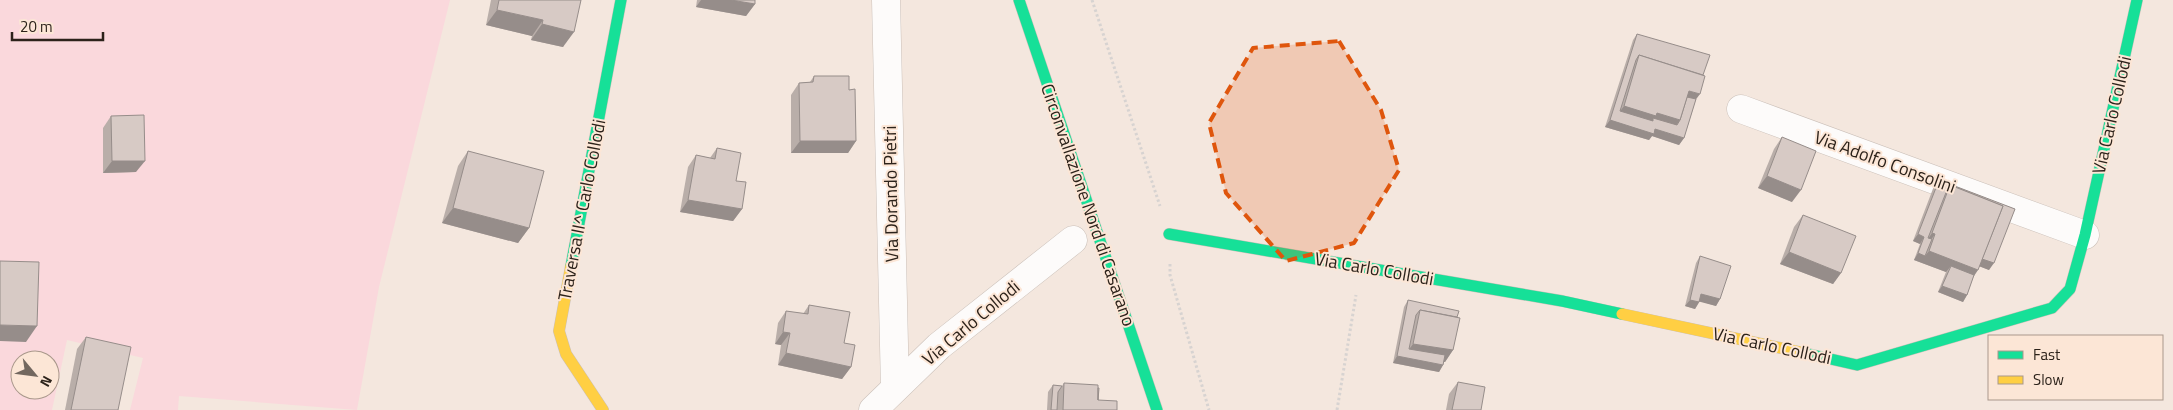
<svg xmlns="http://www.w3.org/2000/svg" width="2173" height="410" viewBox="0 0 2173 410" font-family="'Titillium Web',sans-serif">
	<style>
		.green { fill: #fad8dc; fill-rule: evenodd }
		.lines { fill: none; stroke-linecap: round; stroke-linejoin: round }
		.street-casing { stroke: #cbc0b9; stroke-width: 29 }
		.fast-casing { stroke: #cbc0b9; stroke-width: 12 }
		.slow-casing { stroke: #cbc0b9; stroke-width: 12 }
		.path { stroke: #d7d3d1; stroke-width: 3; stroke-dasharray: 2.5 2.5; stroke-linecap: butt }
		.street { stroke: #fdfbfa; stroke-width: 28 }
		.fast { stroke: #16e098; stroke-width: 11 }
		.slow { stroke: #ffcf43; stroke-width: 11 }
		.wall { fill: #b9aea9 }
		.shaded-wall { fill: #968d8a }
		.building { fill: #d7cac5; stroke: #968d8a }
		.marked { fill: #df560d; fill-opacity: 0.2; stroke: #df560d; stroke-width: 4; stroke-dasharray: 10 6; stroke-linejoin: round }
		.labels { text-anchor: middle; stroke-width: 4; stroke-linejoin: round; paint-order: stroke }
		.street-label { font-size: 18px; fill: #2c221a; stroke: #fce6d6 }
	</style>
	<rect width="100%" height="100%" fill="#f4e7de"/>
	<path class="green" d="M0,0H450L379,287L357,410L179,396L178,410H130L143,358L67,340L52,410H0ZM20,360H50V390H20Z"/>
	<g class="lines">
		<defs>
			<g id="street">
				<path d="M886,0L895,388"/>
				<path d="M1741,109L2085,235"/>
				<path d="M873,410L939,346L1073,240"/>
			</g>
			<g id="fast">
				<path d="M1019,0L1157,410"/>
				<path d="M1169,234L1562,301L1622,314"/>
				<path d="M571,266L621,0"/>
				<path d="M1804,353L1857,365L2052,308L2070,289L2085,235L2137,0"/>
			</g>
			<g id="slow">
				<path d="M571,266L559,331L566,354L603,410"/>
				<path d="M1622,314L1804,353"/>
			</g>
		</defs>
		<use href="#street" class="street-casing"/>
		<use href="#fast" class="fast-casing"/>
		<use href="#slow" class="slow-casing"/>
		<g class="path">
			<path d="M1092,0L1160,206"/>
			<path d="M1170,264V275L1209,410"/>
			<path d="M1337,410L1356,295"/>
		</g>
		<use href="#street" class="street"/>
		<use href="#fast" class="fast"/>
		<use href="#slow" class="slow"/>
	</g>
	<g class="wall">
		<path d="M491,0H581L563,47L531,40L532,36L486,25Z"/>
		<path d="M697,0H755V4L746,16L696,7Z"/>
		<path d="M1637,34L1696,99L1684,138L1679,145L1652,136L1649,140L1605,127L1633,40Z"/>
		<path d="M814,76L849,90L856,141L848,153H791V95L799,83L810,82Z"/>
		<path d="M111,116L136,172L103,173V128Z"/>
		<path d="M1782,137L1792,202L1758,188L1774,149Z"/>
		<path d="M717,148L736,181L742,209L733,221L680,212L688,167L696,155L710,158Z"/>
		<path d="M468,151L529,228L518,243L442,223L458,166Z"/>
		<path d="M1939,180L2015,209L1989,270L1979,266L1974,275L1967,295L1963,302L1938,292L1946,272L1914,260L1920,244L1913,241L1934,186Z"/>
		<path d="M1803,215L1841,273L1833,284L1780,264L1794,227Z"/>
		<path d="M1700,256L1720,299L1716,306L1700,301L1695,309L1685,306L1696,263Z"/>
		<path d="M1408,300L1457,317L1453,350L1445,362H1444L1443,365L1439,372L1393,363L1404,307Z"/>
		<path d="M809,305L844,343L851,367L842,379L778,365L781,345L775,344L778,323L786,311L803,314Z"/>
		<path d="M86,337L118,410H65L77,349Z"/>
		<path d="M1458,382L1481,410H1446L1449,394Z"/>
		<path d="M1064,383L1098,400L1117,410H1047L1048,392L1053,385L1062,386Z"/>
	</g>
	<g class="shaded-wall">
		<path d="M701,0H731L755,4L746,16L696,7Z"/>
		<path d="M497,10L543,20L532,36L486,25Z"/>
		<path d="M542,24L574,32L563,47L531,40Z"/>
		<path d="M1689,91L1700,94L1691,106L1683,104Z"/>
		<path d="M1624,106L1657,113L1680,120L1672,132L1615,118Z"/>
		<path d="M1610,120L1655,129L1684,138L1679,145L1652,136L1649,140L1605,127Z"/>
		<path d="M800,141H856L848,153H791Z"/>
		<path d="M112,161H145L136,172L103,173Z"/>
		<path d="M1767,176L1801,190L1792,202L1758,188Z"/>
		<path d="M688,200L742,209L733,221L680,212Z"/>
		<path d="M453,208L529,228L518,243L442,223Z"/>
		<path d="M1932,233L1935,234L1927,246L1924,245Z"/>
		<path d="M1918,234L1924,237L1920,244L1913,241Z"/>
		<path d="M1929,251L1978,270L1970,282L1951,266L1946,272L1914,260L1918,253L1925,256Z"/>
		<path d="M1789,252L1841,273L1833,284L1780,264Z"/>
		<path d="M1981,258L1994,263L1989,270L1976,265Z"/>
		<path d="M1942,286L1967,295L1963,302L1938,292Z"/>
		<path d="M1701,294L1720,299L1716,306L1697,301Z"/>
		<path d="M1690,300L1699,302L1695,309L1685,306Z"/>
		<path d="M0,325L37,326L26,342L0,341Z"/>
		<path d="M783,332L790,333L781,345L775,344Z"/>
		<path d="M1413,344L1453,350L1445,362L1405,355Z"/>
		<path d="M786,353L851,367L842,379L778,365Z"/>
		<path d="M1397,356L1443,365L1439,372L1393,363Z"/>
	</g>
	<g class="building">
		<path d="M499,0H581L574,32L542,24L543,20L497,10Z"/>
		<path d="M731,0H755V4Z"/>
		<path d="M1637,34L1710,55L1703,75L1639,55L1636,60L1620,111L1653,121V118L1677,125L1680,120L1687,97L1696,99L1684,138L1655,129L1654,134L1610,120Z"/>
		<path d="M1639,55L1705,76L1700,94L1689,91L1680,120L1657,113L1656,116L1624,106Z"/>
		<path d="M814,76H849V90L855,89L856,141H800L799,83L813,82Z"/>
		<path d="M144,115L145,161H112L111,116Z"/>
		<path d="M1782,137L1816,151L1801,190L1767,176Z"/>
		<path d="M717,148L741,153L736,181L746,182L742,209L688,200L696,155L715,159Z"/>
		<path d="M468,151L544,171L529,228L453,208Z"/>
		<path d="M1939,180L2015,209L1994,263L1982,259L2003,206L1950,185L1947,190L1928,238L1932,239L1925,256L1918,253L1924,237L1918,234Z"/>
		<path d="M1950,185L2003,206L1978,270L1929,251L1935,234L1932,233Z"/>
		<path d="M1803,215L1856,236L1841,273L1789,252Z"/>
		<path d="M1700,256L1731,266L1720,299L1701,294L1699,302L1690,300Z"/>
		<path d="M0,261L39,262L37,326L0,325Z"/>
		<path d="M1951,266L1974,275L1967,295L1942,286Z"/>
		<path d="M1408,300L1459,311L1457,317L1420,310L1416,315L1409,349L1445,355L1443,365L1397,356Z"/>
		<path d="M809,305L850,312L844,343L855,345L851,367L786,353L790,333L783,332L786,311L808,314Z"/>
		<path d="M1420,310L1460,318L1453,350L1413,344Z"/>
		<path d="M86,337L131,347L118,410H71Z"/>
		<path d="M1458,382L1485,387L1481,410H1452Z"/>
		<path d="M1064,383L1098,385V400L1117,401V410H1063Z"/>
		<path d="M1053,385L1062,386L1058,392L1057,410H1051Z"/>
		<path d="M1098,388H1099L1098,400Z"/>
	</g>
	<path class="marked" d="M1339,41L1381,110L1399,170L1354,243L1286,261L1226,193L1209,123L1253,48Z"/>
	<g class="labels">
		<g class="street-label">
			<text transform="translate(2112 115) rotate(-77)" y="6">Via Carlo Collodi</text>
			<text transform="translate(1885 162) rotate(20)" y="6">Via Adolfo Consolini</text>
			<text transform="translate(891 194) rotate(-91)" y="6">Via Dorando Pietri</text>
			<text transform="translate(1088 205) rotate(71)" y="6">Circonvallazione Nord di Casarano</text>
			<text transform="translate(582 210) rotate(-79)" y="6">Traversa II^ Carlo Collodi</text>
			<text transform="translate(1374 269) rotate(10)" y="6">Via Carlo Collodi</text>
			<text transform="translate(971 323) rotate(-40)" y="6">Via Carlo Collodi</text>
			<text transform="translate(1772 346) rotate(12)" y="6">Via Carlo Collodi</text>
		</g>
	</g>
	<rect x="1988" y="335" width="175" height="65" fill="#fce6d6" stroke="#a9988b"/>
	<rect x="1998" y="351" width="25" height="8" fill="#16e098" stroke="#a9988b"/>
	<text x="2033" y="360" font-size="15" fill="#2c221a">Fast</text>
	<rect x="1998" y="376" width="25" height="8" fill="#ffcf43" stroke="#a9988b"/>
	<text x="2033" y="385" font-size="15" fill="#2c221a">Slow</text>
	<g transform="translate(35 375) rotate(119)"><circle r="24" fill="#fce6d6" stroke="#a9988b"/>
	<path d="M0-4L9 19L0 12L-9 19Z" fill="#72675f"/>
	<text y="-8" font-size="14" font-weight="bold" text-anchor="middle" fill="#2c221a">N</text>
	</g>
	<path d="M12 32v8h91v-8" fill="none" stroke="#2c221a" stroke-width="2.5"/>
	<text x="20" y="32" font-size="15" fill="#2c221a" stroke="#fce6d6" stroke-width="4" paint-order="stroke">20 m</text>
</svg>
